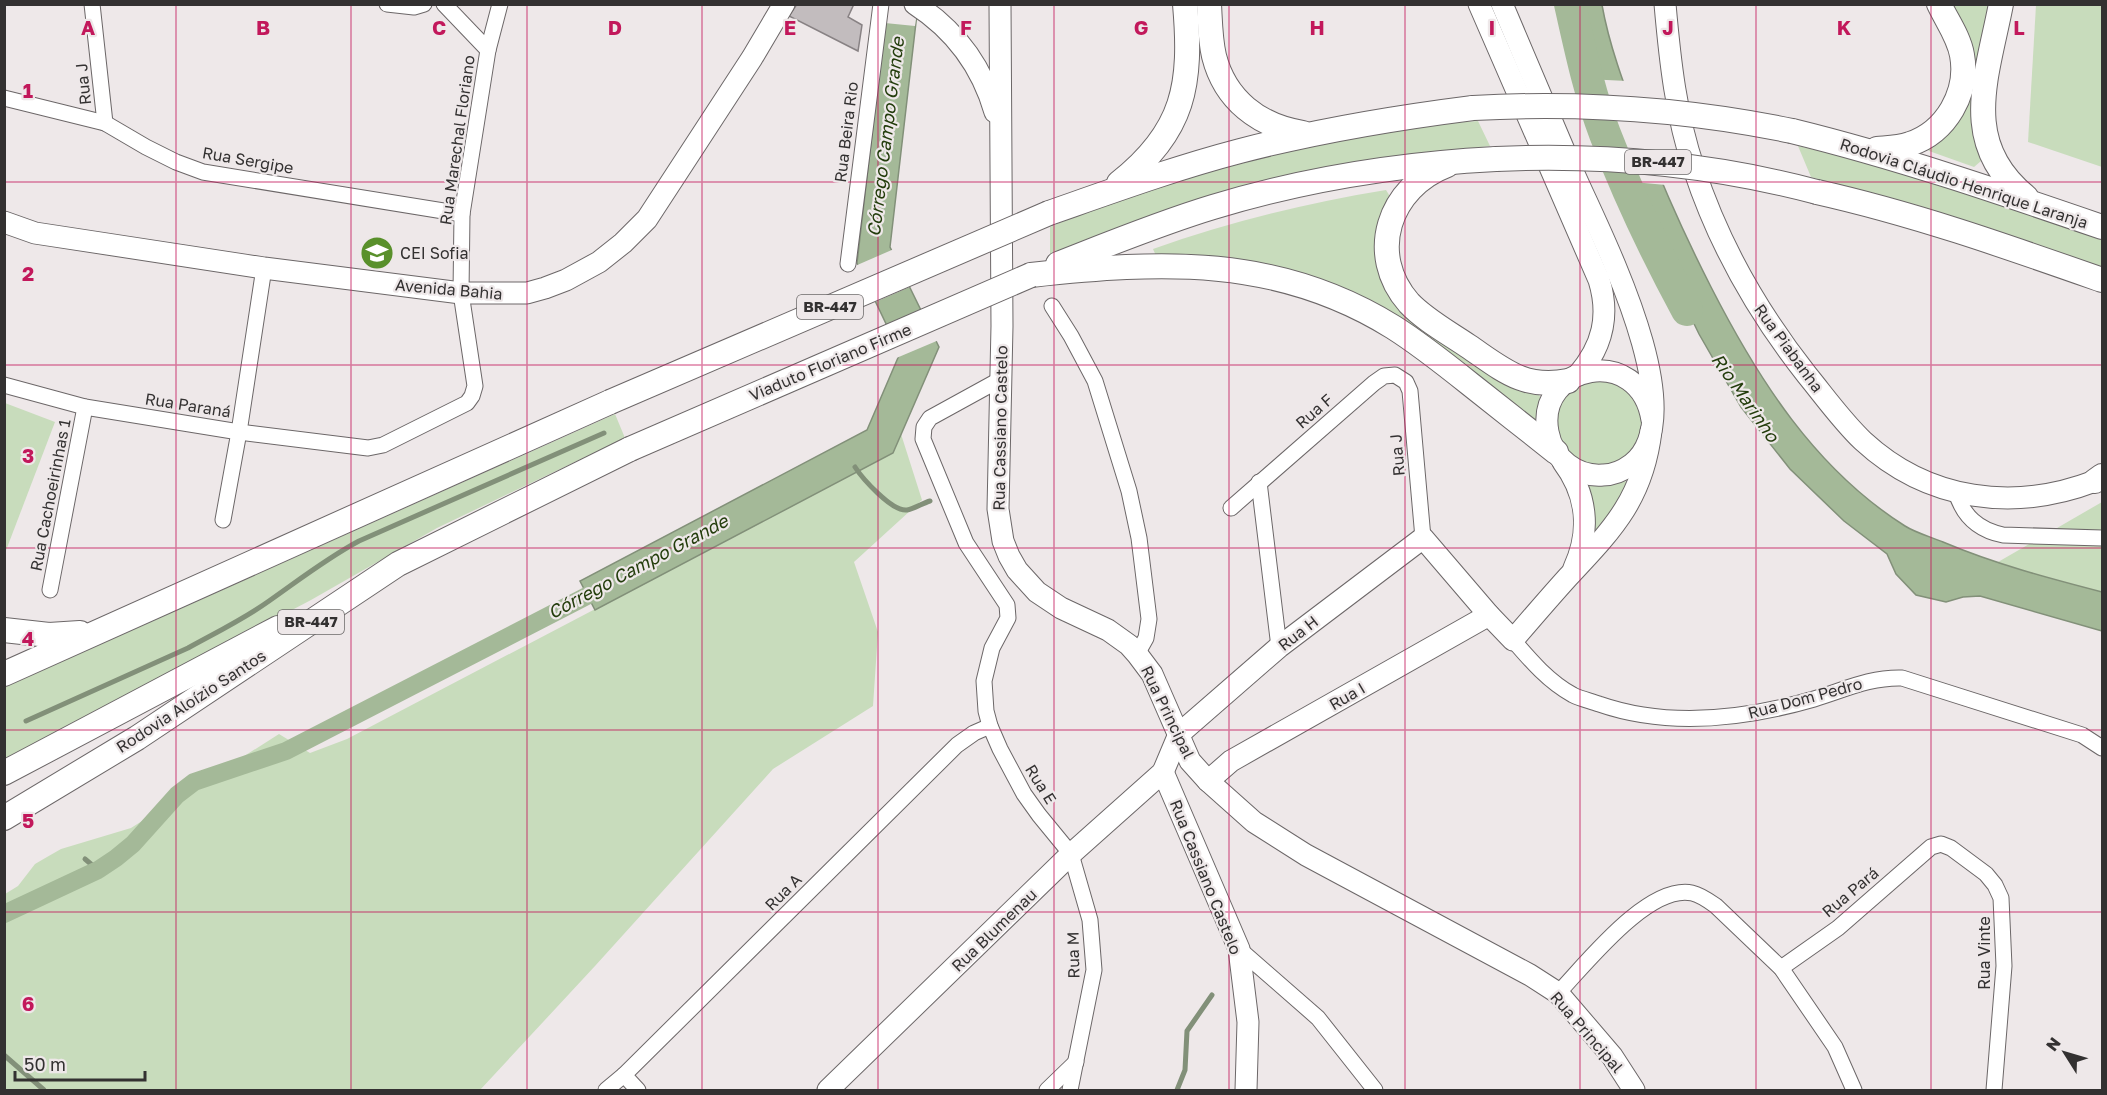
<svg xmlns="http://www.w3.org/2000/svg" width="2107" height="1095" viewBox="0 0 2107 1095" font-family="'Golos Text',sans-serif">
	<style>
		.green { fill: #c8dcbc }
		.water { fill: #a4b998; stroke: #829079; stroke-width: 1.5 }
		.pier { fill: #eee8e9 }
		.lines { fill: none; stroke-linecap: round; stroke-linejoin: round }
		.stream { stroke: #829079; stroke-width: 5 }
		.canal { stroke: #a4b998; stroke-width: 18 }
		.river { stroke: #a4b998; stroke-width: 32 }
		.building { fill: #c2bcbe; stroke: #888284; stroke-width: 1.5 }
		.street-casing { stroke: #6c6768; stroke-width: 17 }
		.secondary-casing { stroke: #6c6768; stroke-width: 23 }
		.primary-casing { stroke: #6c6768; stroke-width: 26 }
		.street { stroke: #fff; stroke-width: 15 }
		.secondary { stroke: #fff; stroke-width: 21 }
		.primary { stroke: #fff; stroke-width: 24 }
		.primary-bridge-casing { stroke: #6c6768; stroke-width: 26; stroke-linecap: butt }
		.primary-bridge { stroke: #fff; stroke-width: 24 }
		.grid { fill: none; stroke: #c2185b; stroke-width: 1.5; stroke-opacity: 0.55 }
		.labels { text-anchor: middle; stroke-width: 4.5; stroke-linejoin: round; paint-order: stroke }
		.shield { fill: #eee8e9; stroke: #6b6868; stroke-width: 1.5 }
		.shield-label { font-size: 15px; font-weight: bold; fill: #333131 }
		.street-label { font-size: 16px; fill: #333131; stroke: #eee8e9 }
		.poi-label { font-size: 16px; fill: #333131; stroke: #eee8e9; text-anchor: start }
		.water-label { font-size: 18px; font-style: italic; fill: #233d0c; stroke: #eee8e9 }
		.grid-label { font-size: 20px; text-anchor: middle; font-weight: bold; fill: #c2185b; stroke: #eee8e9; stroke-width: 4.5; stroke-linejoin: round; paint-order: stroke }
	</style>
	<rect width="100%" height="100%" fill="#eee8e9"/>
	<g class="green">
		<path d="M1951,5H1991L1972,119L1976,147L1981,161L1974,167L1929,151L1927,146L1957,122Z"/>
		<path d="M2036,5H2102V167L2028,142Z"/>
		<path d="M1478,121L1490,146L1402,157L1098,237L1050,255V227L1124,196L1279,149L1438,124Z"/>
		<path d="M1798,146C1902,168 2002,205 2102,240V271L1890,200L1811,177Z"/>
		<path d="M1386,190L1391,198L1379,269L1541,397L1536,423L1395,318L1157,258L1153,249C1230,222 1306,203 1386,190Z"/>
		<path d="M1581,382H1619L1643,411L1637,448L1614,465H1585L1568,455L1555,430L1560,402Z"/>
		<path d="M5,403L55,422L5,553Z"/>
		<path d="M615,414L625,438L437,528L311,600L5,761V687Z"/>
		<path d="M901,434L922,500L854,562L878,632L873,706L773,769L595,966L480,1090H5V894L18,886L35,864L47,857L61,849L131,828L279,734L310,753L347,739L893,453Z"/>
		<path d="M1625,481L1631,486L1601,535L1589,529L1584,486H1606Z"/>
		<path d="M2102,502V592L2019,570L1998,562Z"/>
	</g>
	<g class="water">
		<path d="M887,5H918L890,247L939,347L893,453L595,610L580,581L867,430L900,353L857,263Z"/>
		<path d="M1568,5H1602C1610,50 1628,95 1644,138C1664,189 1686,238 1711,287C1758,379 1815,469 1905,526C1916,533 1931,537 1943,542C1995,564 2048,578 2102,592V631L1980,596L1963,597L1946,602L1916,595L1896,574L1887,554L1844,521L1790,469L1741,407L1699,334L1629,190L1595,99Z"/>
	</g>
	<g class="pier">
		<path d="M887,5H918L915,26L885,23Z"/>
		<path d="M1586,79L1627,81L1643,127L1666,185L1622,181Z"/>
		<path d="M894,249L912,286L873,303L855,266Z"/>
		<path d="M924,309L939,340L894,359L897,353L884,326Z"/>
	</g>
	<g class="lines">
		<g class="stream">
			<path d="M855,467C862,478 892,512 907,510C914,509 923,503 930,501"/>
			<path d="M26,721L188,648C215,633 244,619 269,601C299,580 327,558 359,541L604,433"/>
			<path d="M85,859L98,870"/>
			<path d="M4,1055L44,1090"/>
			<path d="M1177,1090L1185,1070L1187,1031L1212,995"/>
		</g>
		<path class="canal" d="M4,914L98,870L116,858L133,844L177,795L194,782L286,751L610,584"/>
		<path class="river" d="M1570,4C1580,48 1589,92 1605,134C1628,194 1656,253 1687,310"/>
	</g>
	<path class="building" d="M797,4H854L848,17L862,25L858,51L789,16Z"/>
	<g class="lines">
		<defs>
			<g id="street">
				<path d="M92,4L105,123"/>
				<path d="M387,4L414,7L424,4"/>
				<path d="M488,50L500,4"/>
				<path d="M4,98L105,123L146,147L176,162L203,172L462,214"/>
				<path d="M848,264L881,4"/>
				<path d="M1052,306L1071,336L1095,381L1129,491L1139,538L1149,619L1146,638L1137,654"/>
				<path d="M1001,379L930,418L924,427L923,439L966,543L1007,605L1008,618L992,648L984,681L986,711L990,726L1000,749L1024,794L1039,815L1071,854L1090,920L1094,970L1070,1090"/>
				<path d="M4,385L85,407L239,432L368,448L383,445L467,403L472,396L475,386L461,293L462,214L488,50L444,4"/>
				<path d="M1259,482L1279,647"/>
				<path d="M1956,492C1963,516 1978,530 2003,535L2102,538"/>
				<path d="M1231,508L1374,383L1384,376L1395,375L1406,382L1410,391L1423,538"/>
				<path d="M223,520L239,432L264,268"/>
				<path d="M50,590L85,407"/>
				<path d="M1513,640C1531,661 1549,682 1573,695C1581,699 1591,701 1599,704C1668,728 1745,719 1814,699C1844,690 1870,677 1902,678L2082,735L2102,748"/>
				<path d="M1239,949L1318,1018L1375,1090"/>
				<path d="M1781,968L1838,928L1931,847L1941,844L1951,848L1986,874L1995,885L2001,898L2004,966L1994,1090"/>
				<path d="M1558,993C1586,964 1648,884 1692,893C1701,895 1709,901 1716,906L1781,968L1835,1047L1854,1090"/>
				<path d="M624,1075L638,1090"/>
				<path d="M606,1090L624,1075L957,745L974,733L990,726"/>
				<path d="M1047,1090L1076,1062"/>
			</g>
			<g id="secondary">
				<path d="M915,4C955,30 982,67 995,112"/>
				<path d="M1000,4L1002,326L998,509L1003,541L1009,556L1017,570L1037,592L1061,608L1108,630L1129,645L1137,654L1152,674L1190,761L1208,781L1254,822L1306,855L1530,975L1558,993L1612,1056L1634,1090"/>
				<path d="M1479,4L1599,280C1610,316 1603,346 1578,375"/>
				<path d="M1502,4C1527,62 1551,119 1575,176C1600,233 1695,415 1632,464C1624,470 1614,475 1603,475C1577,477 1553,459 1548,432C1535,364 1640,343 1652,420"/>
				<path d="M1665,4C1670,61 1676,116 1694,169C1719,245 1758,313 1807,375C1825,397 1842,421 1863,441C1928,501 2014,512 2095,481"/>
				<path d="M4,222L35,233L264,268L461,293H527L545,288L566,280L599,262L623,243L647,219L752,58L784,4"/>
				<path d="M1563,462C1587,494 1591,531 1574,568"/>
				<path d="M1163,772L1239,949L1248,1022L1246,1090"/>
				<path d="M1208,781L1231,761L1489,615"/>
				<path d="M828,1090L1071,854L1163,772L1179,734L1279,647L1423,538L1489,615L1513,640C1531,619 1549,598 1568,577C1612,530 1643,499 1651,431"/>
			</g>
			<g id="primary">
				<path d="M1209,4C1210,21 1210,39 1214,56C1225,100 1259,126 1303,133"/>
				<path d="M2001,4C1987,77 1959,143 2026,197"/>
				<path d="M1792,131C1898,157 2000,192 2102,227"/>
				<path d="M1877,149C1888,148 1899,148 1910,144C1946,132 1969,93 1962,55C1959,37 1947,21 1939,4"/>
				<path d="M1447,165C1389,187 1366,254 1409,303C1425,320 1449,333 1468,346C1502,369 1524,390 1568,381"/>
				<path d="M1119,183C1185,131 1192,84 1185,4"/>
				<path d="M1817,192C1915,214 2008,247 2102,280"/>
				<path d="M1049,213C1112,191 1175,168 1240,151C1316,131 1394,118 1473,108"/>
				<path d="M1058,264C1109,244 1160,223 1213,207C1305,179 1400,164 1496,159"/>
				<path d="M1031,275C1161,261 1277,255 1393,327C1420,344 1445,364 1470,384C1499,407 1527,429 1556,452"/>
				<path d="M2095,481L2102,476"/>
				<path d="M4,630L49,635L80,633"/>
				<path d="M4,674L610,402"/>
				<path d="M4,773L278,628"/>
				<path d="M4,818L137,738L398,564L630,449"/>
			</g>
		</defs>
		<use href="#street" class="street-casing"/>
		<use href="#secondary" class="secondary-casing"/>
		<use href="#primary" class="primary-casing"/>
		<use href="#street" class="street"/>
		<use href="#secondary" class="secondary"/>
		<use href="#primary" class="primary"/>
		<defs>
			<g id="primary-bridge">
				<path d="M1473,108C1581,102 1686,109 1792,131"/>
				<path d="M1496,159C1606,154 1711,164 1817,192"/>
				<path d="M610,402L1049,213"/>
				<path d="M630,449L1031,275"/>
			</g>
		</defs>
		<use href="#primary-bridge" class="primary-bridge-casing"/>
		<use href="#primary-bridge" class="primary-bridge"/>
	</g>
	<path class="grid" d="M176,4V1090M351,4V1090M527,4V1090M702,4V1090M878,4V1090M1054,4V1090M1229,4V1090M1405,4V1090M1580,4V1090M1756,4V1090M1931,4V1090M4,182H2102M4,365H2102M4,548H2102M4,730H2102M4,912H2102"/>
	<defs>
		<symbol id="school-disc" viewBox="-11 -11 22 22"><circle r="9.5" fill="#59902b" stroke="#eee8e9"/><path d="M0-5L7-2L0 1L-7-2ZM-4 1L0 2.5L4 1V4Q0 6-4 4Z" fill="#fff"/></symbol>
	</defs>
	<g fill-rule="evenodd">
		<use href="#school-disc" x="358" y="234" width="38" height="38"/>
	</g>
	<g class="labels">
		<g class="shield">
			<rect x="1625" y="150" width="66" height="24" rx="4.5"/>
			<rect x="797" y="295" width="66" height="24" rx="4.5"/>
			<rect x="278" y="610" width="66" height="24" rx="4.5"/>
		</g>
		<g class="shield-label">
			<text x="1658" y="167">BR-447</text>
			<text x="830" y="312">BR-447</text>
			<text x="311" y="627">BR-447</text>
		</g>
		<g class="street-label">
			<text transform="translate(83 84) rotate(-96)" y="6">Rua J</text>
			<text transform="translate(846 132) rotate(-83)" y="6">Rua Beira Rio</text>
			<text transform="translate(457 140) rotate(-82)" y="6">Rua Marechal Floriano</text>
			<text transform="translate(248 160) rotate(10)" y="6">Rua Sergipe</text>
			<text transform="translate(1964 183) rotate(18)" y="6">Rodovia Cláudio Henrique Laranja</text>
			<text transform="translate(449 289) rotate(5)" y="6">Avenida Bahia</text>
			<text transform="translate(1789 348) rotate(54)" y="6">Rua Piabanha</text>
			<text transform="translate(830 362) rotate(-23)" y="6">Viaduto Floriano Firme</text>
			<text transform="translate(188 405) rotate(9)" y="6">Rua Paraná</text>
			<text transform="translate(1314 411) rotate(-41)" y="6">Rua F</text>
			<text transform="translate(1000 428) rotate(-89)" y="6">Rua Cassiano Castelo</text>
			<text transform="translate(1397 455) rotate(-95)" y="6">Rua J</text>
			<text transform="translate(50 495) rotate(-79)" y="6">Rua Cachoeirinhas 1</text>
			<text transform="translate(1298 633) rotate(-38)" y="6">Rua H</text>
			<text transform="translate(1347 696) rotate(-30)" y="6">Rua I</text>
			<text transform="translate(1805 698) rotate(-15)" y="6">Rua Dom Pedro</text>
			<text transform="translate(191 701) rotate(-33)" y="6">Rodovia Aloízio Santos</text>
			<text transform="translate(1168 712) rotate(64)" y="6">Rua Principal</text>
			<text transform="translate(1041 784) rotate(58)" y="6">Rua E</text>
			<text transform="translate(1206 877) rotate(68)" y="6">Rua Cassiano Castelo</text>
			<text transform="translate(783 892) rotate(-45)" y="6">Rua A</text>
			<text transform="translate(1850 892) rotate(-40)" y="6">Rua Pará</text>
			<text transform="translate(994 930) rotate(-44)" y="6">Rua Blumenau</text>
			<text transform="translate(1984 953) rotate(-90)" y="6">Rua Vinte</text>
			<text transform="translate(1073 955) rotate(-91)" y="6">Rua M</text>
			<text transform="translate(1587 1032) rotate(49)" y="6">Rua Principal</text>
		</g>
		<g class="poi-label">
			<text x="400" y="259">CEI Sofia</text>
		</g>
		<g class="water-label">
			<text transform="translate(886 137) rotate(-83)" y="6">Córrego Campo Grande</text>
			<text transform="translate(1745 398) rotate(55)" y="6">Rio Marinho</text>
			<text transform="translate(638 567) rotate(-28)" y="6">Córrego Campo Grande</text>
		</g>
	</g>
	<g class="grid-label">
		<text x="88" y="35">A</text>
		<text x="263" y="35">B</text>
		<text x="439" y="35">C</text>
		<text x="615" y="35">D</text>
		<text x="790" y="35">E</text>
		<text x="966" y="35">F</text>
		<text x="1141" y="35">G</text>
		<text x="1317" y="35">H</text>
		<text x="1492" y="35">I</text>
		<text x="1668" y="35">J</text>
		<text x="1844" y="35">K</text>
		<text x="2019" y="35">L</text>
		<text x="28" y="98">1</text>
		<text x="28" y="281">2</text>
		<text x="28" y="463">3</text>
		<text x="28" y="646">4</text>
		<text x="28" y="828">5</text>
		<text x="28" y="1011">6</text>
	</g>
	<rect width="2107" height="1095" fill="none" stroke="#333131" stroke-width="12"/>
	<g transform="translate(2065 1053) rotate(307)" stroke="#eee8e9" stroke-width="4.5" paint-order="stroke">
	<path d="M0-4.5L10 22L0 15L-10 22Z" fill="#333131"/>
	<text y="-9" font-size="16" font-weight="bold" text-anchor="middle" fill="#333131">N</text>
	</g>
	<path d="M15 1071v9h130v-9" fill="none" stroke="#333131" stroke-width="3"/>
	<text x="24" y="1071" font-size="18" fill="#333131" stroke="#eee8e9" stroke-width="4.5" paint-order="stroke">50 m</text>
</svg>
